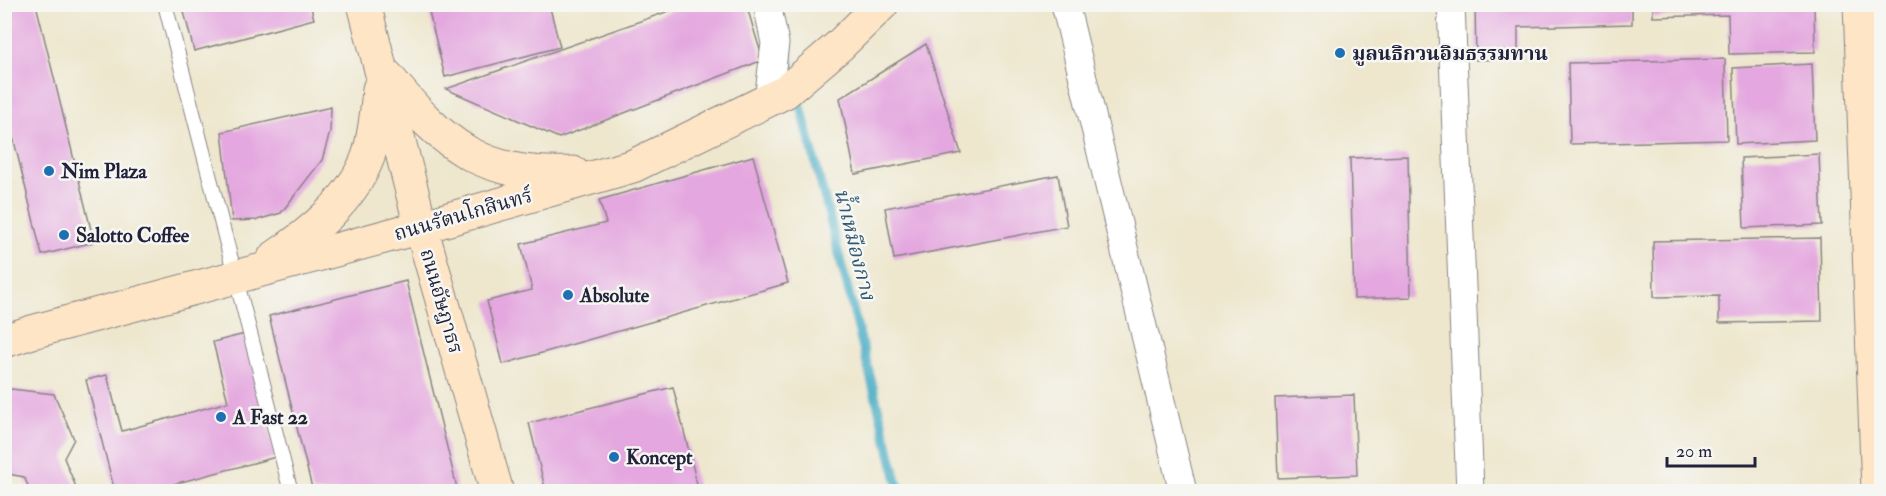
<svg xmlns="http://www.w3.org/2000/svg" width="1886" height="496" viewBox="0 0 1886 496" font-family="'IM FELL Double Pica','Noto Serif Thai',serif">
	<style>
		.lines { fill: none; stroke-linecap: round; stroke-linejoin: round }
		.stream { stroke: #44acc4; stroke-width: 9 }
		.building { fill: #e4a7df }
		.lane-casing { stroke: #888484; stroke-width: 16 }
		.street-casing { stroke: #888484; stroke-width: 29 }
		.secondary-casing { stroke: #888484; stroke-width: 35 }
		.lane { stroke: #fff; stroke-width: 14 }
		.street { stroke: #fff; stroke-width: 27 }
		.secondary { stroke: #fde5c5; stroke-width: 33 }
		.poi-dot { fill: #1f6fb2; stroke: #f6f6f2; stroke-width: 2 }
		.labels { text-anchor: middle; stroke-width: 5; stroke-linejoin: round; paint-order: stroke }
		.poi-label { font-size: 20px; font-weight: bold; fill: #22223b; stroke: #f6f6f2; text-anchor: start }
		.street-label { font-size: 20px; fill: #22223b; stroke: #f6f6f2 }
		.water-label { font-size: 21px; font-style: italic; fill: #305972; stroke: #f6f6f2 }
	</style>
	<rect width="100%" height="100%" fill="#f6f6f2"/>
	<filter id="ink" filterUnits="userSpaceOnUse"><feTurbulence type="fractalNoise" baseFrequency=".0167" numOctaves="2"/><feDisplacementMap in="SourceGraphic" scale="12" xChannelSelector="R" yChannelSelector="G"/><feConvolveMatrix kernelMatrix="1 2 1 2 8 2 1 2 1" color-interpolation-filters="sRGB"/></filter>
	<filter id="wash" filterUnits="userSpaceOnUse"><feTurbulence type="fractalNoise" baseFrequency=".008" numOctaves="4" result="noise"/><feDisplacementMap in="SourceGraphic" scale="24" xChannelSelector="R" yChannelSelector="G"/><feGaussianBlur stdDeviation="1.35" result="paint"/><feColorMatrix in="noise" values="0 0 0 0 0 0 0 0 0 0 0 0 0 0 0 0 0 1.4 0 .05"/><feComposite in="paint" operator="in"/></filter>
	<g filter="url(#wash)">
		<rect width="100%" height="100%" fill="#eee7ce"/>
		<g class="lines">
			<g class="stream">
				<path d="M785,42L793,75"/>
				<path d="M797,91L900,492"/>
			</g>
		</g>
		<g id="blocks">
			<g class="building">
				<path d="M4,4H36L94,242L42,255L4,100Z"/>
				<path d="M182,4H310L314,19L194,51Z"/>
				<path d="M427,4H549L560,47L445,77Z"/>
				<path d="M689,4H746L763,60L559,138L446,89Z"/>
				<path d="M1475,4H1632V24L1518,27V59L1476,60Z"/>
				<path d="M1653,4H1814L1815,52L1729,54L1728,15L1653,17Z"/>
				<path d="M926,44L961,153L855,174L840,98Z"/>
				<path d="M1725,59L1727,140L1570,144L1568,63Z"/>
				<path d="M1812,64L1815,140L1736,144L1733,68Z"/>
				<path d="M331,107L330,132L322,160L281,213L257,220L232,221L222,132Z"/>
				<path d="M1819,154L1822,225L1744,228L1741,158Z"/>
				<path d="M753,156L788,283L503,364L487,301L532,290L521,244L606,223L599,200Z"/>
				<path d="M1408,156L1411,297L1354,299L1350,158Z"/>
				<path d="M1058,175L1067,226L894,259L885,208Z"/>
				<path d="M1820,238L1822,321L1719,323V296L1654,297L1653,241Z"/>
				<path d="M406,281L458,492H313L269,316Z"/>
				<path d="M245,334L276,457L143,492H115L86,380L107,375L122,431L228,402L213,342Z"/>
				<path d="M673,387L699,492H546L529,423Z"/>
				<path d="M11,389L54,394L74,439L64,458L78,492H31L24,477L8,474L4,465V398Z"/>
				<path d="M1354,395L1357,475L1278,478L1275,398Z"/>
			</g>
		</g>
	</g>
	<g filter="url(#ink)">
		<use href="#blocks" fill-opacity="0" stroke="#888484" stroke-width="1.5"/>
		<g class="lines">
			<defs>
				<path id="lane" d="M165,4L291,492"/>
				<g id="street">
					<path d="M767,4L775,43L768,101"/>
					<path d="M1065,4L1183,492"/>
					<path d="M1451,4L1470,492"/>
				</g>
				<g id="secondary">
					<path d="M364,4L421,227L497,492"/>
					<path d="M1860,4L1878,492"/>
					<path d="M387,76C443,145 481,177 573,173"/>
					<path d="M274,258C311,233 352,200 368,157C375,136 377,111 379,89"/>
					<path d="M4,341L32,332L421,227L633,166L785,92L839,46L882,4"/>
				</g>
			</defs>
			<use href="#lane" class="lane-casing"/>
			<use href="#street" class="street-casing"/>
			<use href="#secondary" class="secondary-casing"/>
			<use href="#lane" class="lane"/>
			<use href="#street" class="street"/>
			<use href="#secondary" class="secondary"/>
		</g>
	</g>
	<g class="poi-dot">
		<circle cx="1340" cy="53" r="6"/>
		<circle cx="49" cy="171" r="6"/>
		<circle cx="64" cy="235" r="6"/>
		<circle cx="568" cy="295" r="6"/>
		<circle cx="221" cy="417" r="6"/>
		<circle cx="614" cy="457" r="6"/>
	</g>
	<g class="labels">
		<g class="poi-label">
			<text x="1352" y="60">มูลนธิกวนอิมธรรมทาน</text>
			<text x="61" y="178">Nim Plaza</text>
			<text x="76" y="242">Salotto Coffee</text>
			<text x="580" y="302">Absolute</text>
			<text x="233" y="424">A Fast 22</text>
			<text x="626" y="464">Koncept</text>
		</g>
		<g class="street-label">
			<text transform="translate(463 214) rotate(-16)" y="7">ถนนรัตนโกสินทร์</text>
			<text transform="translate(442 301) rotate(74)" y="7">ถนนอัษฎาธร</text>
		</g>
		<g class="water-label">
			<text transform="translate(855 244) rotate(76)" y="7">น้ำเหมืองกาง</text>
		</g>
	</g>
	<rect width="1886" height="496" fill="none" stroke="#f6f6f2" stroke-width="24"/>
	<path d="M1667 457v9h88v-9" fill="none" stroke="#22223b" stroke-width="3"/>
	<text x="1676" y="457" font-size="18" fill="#22223b" stroke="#f6f6f2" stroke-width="4.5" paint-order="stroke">20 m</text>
</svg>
